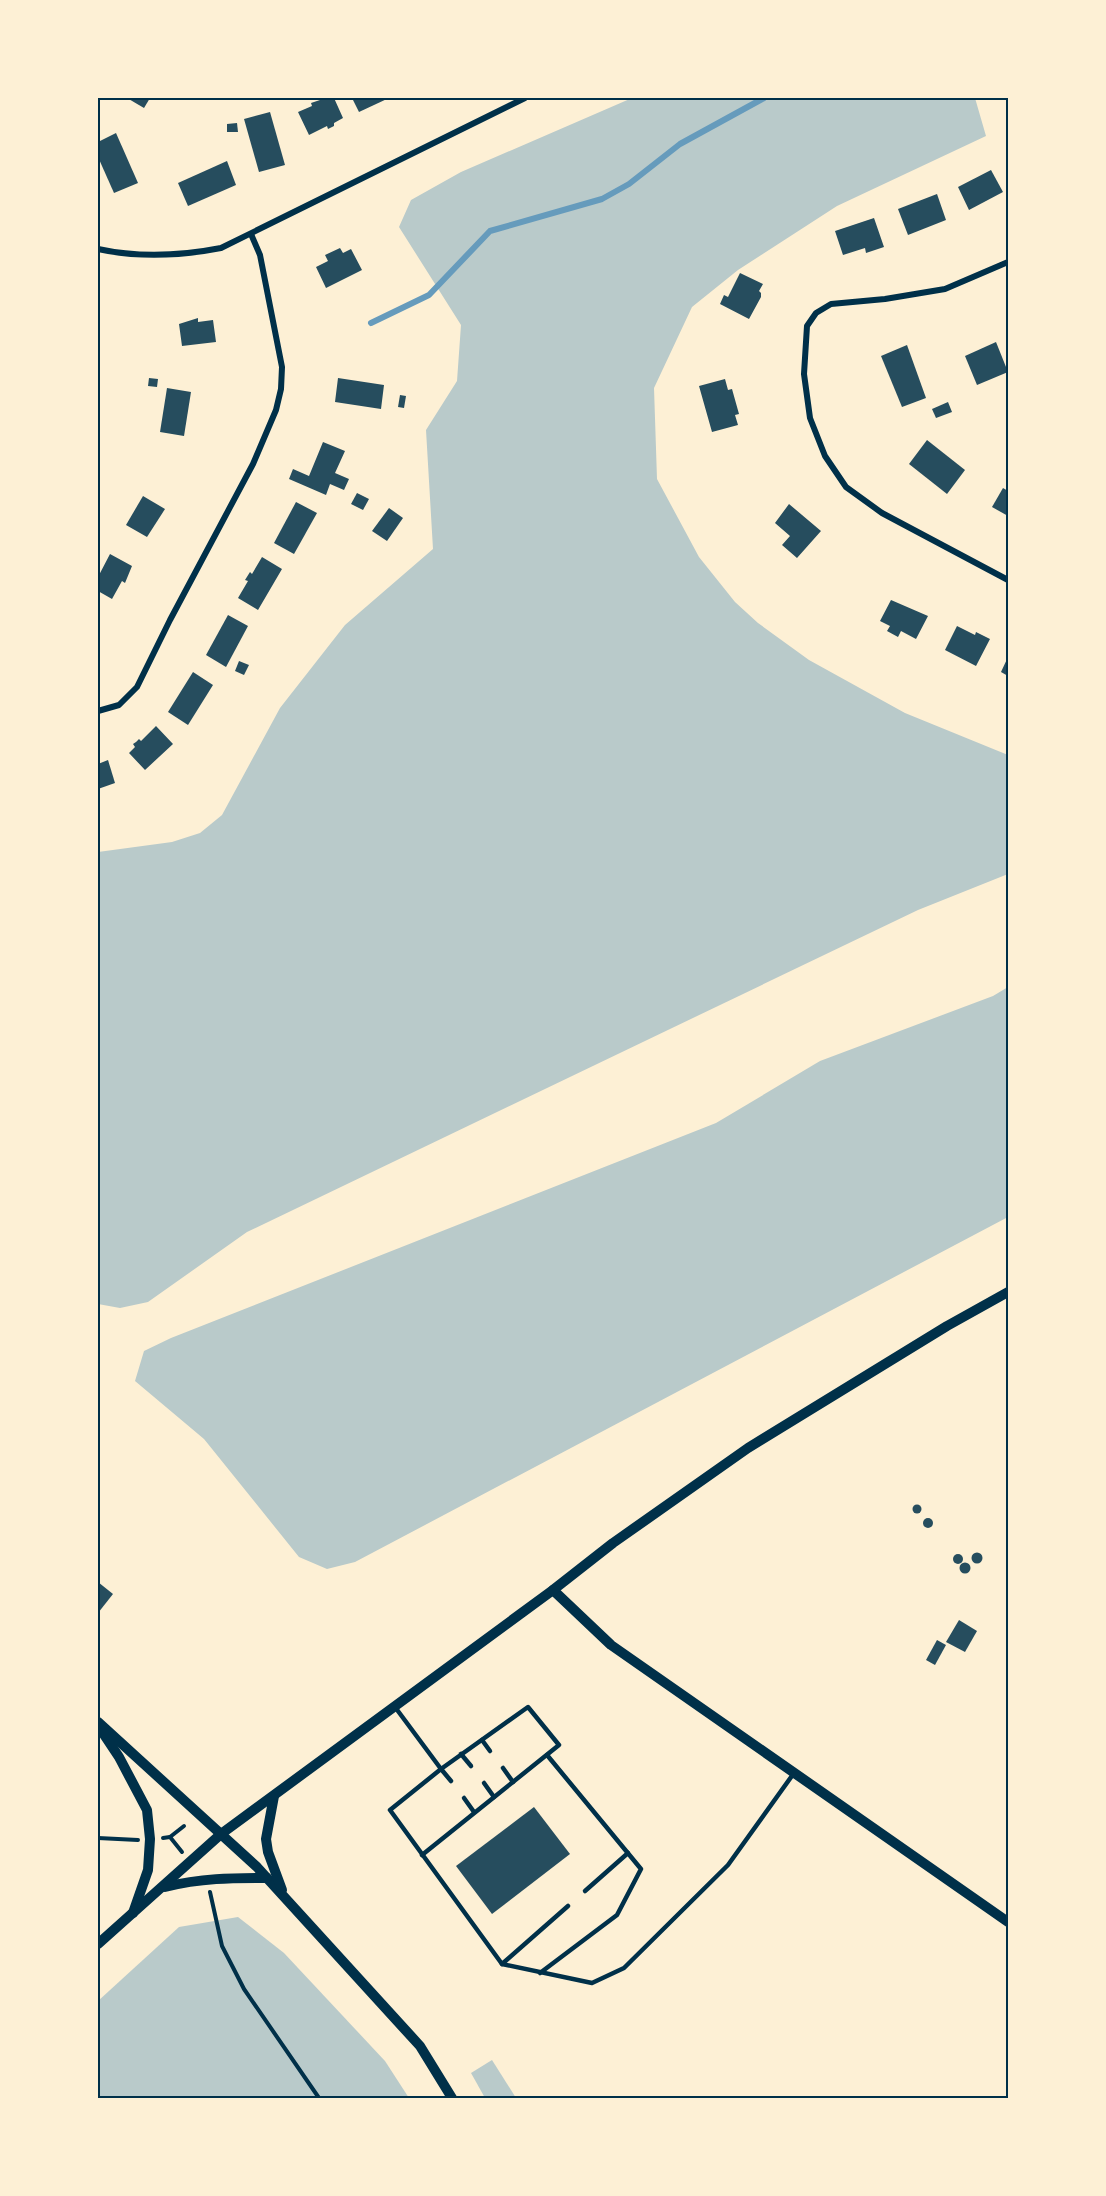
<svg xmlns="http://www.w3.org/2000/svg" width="1106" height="2196" viewBox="0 0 1106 2196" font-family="Literata,serif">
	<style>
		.green { fill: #b9caca }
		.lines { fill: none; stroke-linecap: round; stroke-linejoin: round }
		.stream { stroke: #669bbc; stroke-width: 6 }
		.building { fill: #264d5e }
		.path { stroke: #003049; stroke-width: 4 }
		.service { stroke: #003049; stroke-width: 4.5 }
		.minor { stroke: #003049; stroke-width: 6 }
		.tertiary { stroke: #003049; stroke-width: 10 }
		.neatline { fill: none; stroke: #003049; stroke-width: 2 }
	</style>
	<rect width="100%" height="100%" fill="#fdf0d5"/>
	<g class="green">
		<path d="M632,98H975L986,136L837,206L738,270L692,307L654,388L657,479L699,557L735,602L758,623L809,660L905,713L1008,755V874L918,910L247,1232L148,1302L120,1308L98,1304V852L172,842L200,833L222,815L280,708L345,625L433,549L426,430L457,381L461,325L399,227L411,200L461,172Z"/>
		<path d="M1008,987V1217L355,1562L327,1569L299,1557L204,1439L135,1381L144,1351L171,1338L716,1123L820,1061L993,996Z"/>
		<path d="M238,1917L284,1953L385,2061L409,2098H98V2001L179,1927Z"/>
		<path d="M492,2060L516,2098H485L471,2073Z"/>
	</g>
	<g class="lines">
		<path class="stream" d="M371,323L429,295L490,231L602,199L629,184L680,144L764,98"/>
	</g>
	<g class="building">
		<path d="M127,98H150L144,108Z"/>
		<path d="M326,98H334L343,118L334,123V126L328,129L327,126L309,135L298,112L312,106L311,103Z"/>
		<path d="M352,98H389L359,112Z"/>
		<path d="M270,112L285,165L259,172L244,119Z"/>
		<path d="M237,123L238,132H227V124Z"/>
		<path d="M116,133L138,183L114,193L98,157V142Z"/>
		<path d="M227,161L236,185L188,206L178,183Z"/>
		<path d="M991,170L1003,192L969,210L958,187Z"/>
		<path d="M937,194L946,220L908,235L898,209Z"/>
		<path d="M874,218L884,247L866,253L865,248L843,255L835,231Z"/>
		<path d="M340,248L343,253L351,249L362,270L326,288L316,267L328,261L325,255Z"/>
		<path d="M740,273L763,284L759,291L761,293V297L749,319L720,304L724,295L728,297Z"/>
		<path d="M198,318V322L213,320L216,342L182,346L179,324Z"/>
		<path d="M996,342L1008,372L977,385L965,356Z"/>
		<path d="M907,345L926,398L902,407L881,356Z"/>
		<path d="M149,378L158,379L157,387L148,386Z"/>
		<path d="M338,378L384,385L381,409L335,402Z"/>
		<path d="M725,379L728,390L732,389L739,414L735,415L738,425L712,432L699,386Z"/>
		<path d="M167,388L191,392L184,436L160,432Z"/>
		<path d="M400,395L406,396L404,408L398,407Z"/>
		<path d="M948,402L952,412L936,418L932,409Z"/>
		<path d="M927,440L965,470L947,494L909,464Z"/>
		<path d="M323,442L345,451L335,473L349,479L344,490L330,484L326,495L289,479L293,469L309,476Z"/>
		<path d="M1003,488L1008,491V516L992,507Z"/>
		<path d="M357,493L369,499L363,510L351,504Z"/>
		<path d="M143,496L165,509L147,537L126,525Z"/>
		<path d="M296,502L317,513L294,554L274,543Z"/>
		<path d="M789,504L821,531L797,558L782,545L790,536L775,523Z"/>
		<path d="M389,508L403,518L387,541L372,531Z"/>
		<path d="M110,554L132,566L125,583L122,581L112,599L98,591V577Z"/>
		<path d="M262,557L282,569L258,610L238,598L248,581L245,580L250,572L252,574Z"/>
		<path d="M891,600L928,616L916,639L901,631L898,637L887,631L890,626L880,621Z"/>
		<path d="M228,615L248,626L226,667L206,655Z"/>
		<path d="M957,626L975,635L976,632L990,639L976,666L945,650Z"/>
		<path d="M1008,657V676L1001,672Z"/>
		<path d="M239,661L249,665L244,675L235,671Z"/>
		<path d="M193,672L213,685L188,725L168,712Z"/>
		<path d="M156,726L173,744L145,770L129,753L135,747L133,744L136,742L139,739L141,741Z"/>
		<path d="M108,760L115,783L98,789V764Z"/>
		<circle cx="917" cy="1509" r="4.5"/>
		<circle cx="928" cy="1523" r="5"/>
		<circle cx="977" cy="1558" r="5.5"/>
		<circle cx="958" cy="1559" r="5"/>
		<circle cx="965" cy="1568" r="5.5"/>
		<path d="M98,1582L113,1594L98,1613Z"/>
		<path d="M959,1620L977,1631L965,1652L946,1642Z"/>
		<path d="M937,1640L946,1645L935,1665L926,1660Z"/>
		<path d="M534,1807L570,1854L492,1914L456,1866Z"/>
	</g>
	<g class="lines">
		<g class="path">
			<path d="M170,1837L184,1826"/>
			<path d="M98,1838L138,1840"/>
			<path d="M163,1838L170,1837L182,1852"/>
			<path d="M210,1892L222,1946L244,1989L319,2098"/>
		</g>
		<g class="service">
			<path d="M395,1707L441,1769L390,1810L502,1964L592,1983L624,1968L728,1865L794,1773"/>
			<path d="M482,1740L490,1751"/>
			<path d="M461,1754L471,1766"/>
			<path d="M503,1768L513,1782"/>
			<path d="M484,1783L494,1797"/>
			<path d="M464,1798L474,1812"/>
			<path d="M422,1855L559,1745L528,1707L441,1769L451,1781"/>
			<path d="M585,1891L628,1853"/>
			<path d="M502,1964L568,1906"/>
			<path d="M540,1973L617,1915L641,1869L547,1755"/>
		</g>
		<g class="minor">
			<path d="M98,249C139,258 180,256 221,248L525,98"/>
			<path d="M1008,262L945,289L885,299L831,304L816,313L807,326L804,374L810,418L825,456L846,487L882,513L1008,580"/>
			<path d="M98,711L119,705L137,687L170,620L253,464L276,410L281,389L282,367L260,255L251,234"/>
		</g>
		<g class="tertiary">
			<path d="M553,1590L611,1645L1008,1922"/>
			<path d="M98,1722L257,1867L420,2046L452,2098"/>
			<path d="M103,1733L119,1757L147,1810L150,1839L148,1870L133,1913"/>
			<path d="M274,1796L266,1839L268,1852L282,1890"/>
			<path d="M165,1887C201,1878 231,1878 267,1878"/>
			<path d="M98,1944L221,1834L553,1590L613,1543L748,1448L947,1326L1008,1292"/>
		</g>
	</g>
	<rect width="1106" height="2196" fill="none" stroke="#fdf0d5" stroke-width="198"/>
	<rect x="99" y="99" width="908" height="1998" class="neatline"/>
</svg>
